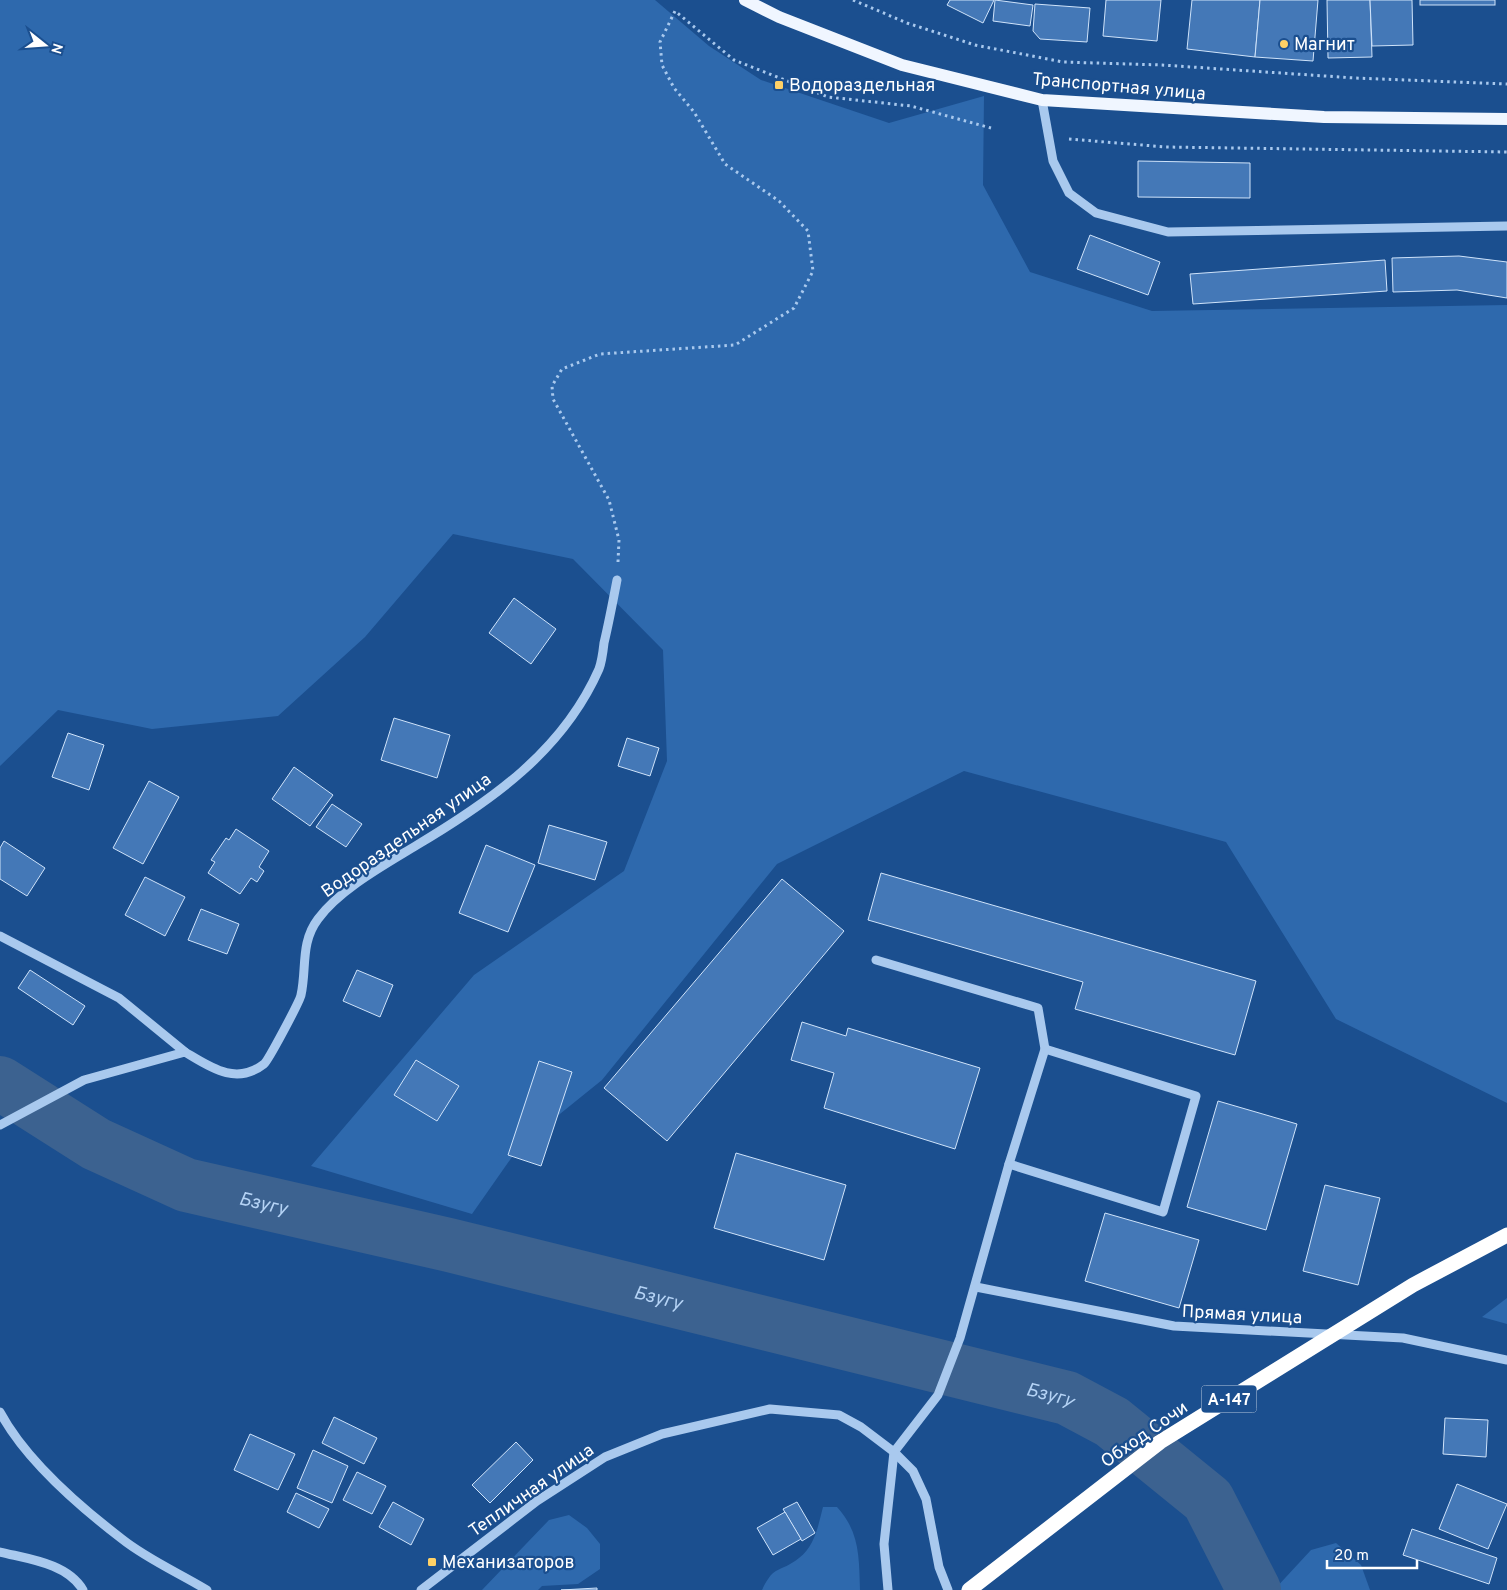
<svg xmlns="http://www.w3.org/2000/svg" width="1507" height="1590" viewBox="0 0 1507 1590" font-family="Overpass,sans-serif">
	<style>
		.green { fill: #2e69ad }
		.lines { fill: none; stroke-linecap: round; stroke-linejoin: round }
		.river { stroke: #3c6290; stroke-width: 54 }
		.building { fill: #4478b7; stroke: #cfe3fa }
		.path { stroke: #a9c9ee; stroke-width: 3; stroke-dasharray: 2.5 4; stroke-linecap: butt }
		.minor { stroke: #a9c9ee; stroke-width: 9 }
		.major { stroke: #f0f6ff; stroke-width: 12 }
		.highway-bridge { stroke: #fff; stroke-width: 15 }
		.poi-dot { fill: #ffd166; stroke: #1b4f8f; stroke-width: 2 }
		.labels { text-anchor: middle; stroke-width: 4.5; stroke-linejoin: round; paint-order: stroke }
		.shield { fill: #1b4f8f; stroke: #bbcadd; stroke-width: 1 }
		.shield-label { font-size: 16px; font-weight: bold; fill: #fff }
		.poi-label { font-size: 18px; fill: #fff; stroke: #1b4f8f; text-anchor: start }
		.street-label { font-size: 18px; fill: #fff; stroke: #1b4f8f }
		.water-label { font-size: 19px; font-style: italic; fill: #b5d3f5; stroke: #1b4f8f }
	</style>
	<rect width="100%" height="100%" fill="#1b4f8f"/>
	<g class="green">
		<path d="M0,0H655L709,46L761,80L889,123L984,96L983,185L1030,272L1152,311L1507,305V1103L1336,1019L1226,842L964,771L777,864L602,1080L519,1147L472,1214L311,1166L474,975L624,871L667,761L663,650L573,559L453,534L365,637L278,716L152,729L58,710L0,766Z"/>
		<path d="M1507,1298V1324L1482,1317Z"/>
		<path d="M823,1507H837C860,1532 859,1558 860,1590H762C775,1563 779,1574 799,1558C815,1546 818,1526 823,1507Z"/>
		<path d="M569,1515L587,1528L600,1544V1569L578,1584L542,1586L538,1590H482L549,1520Z"/>
		<path d="M1336,1543L1361,1565L1370,1590H1274L1311,1550Z"/>
	</g>
	<g class="lines">
		<path class="river" id="s1" d="M0,1083L96,1144L186,1185L449,1245L1067,1398L1112,1422L1208,1500L1254,1590"/>
	</g>
	<g class="building">
		<path d="M950,0H994L983,23L947,5Z"/>
		<path d="M995,0L1033,5L1030,26L993,21Z"/>
		<path d="M1106,0H1161L1157,41L1103,36Z"/>
		<path d="M1192,0H1260L1255,57L1187,49Z"/>
		<path d="M1260,0H1318L1313,61L1255,57Z"/>
		<path d="M1327,0H1370L1372,57L1328,58Z"/>
		<path d="M1370,0H1412L1413,45L1372,46Z"/>
		<rect x="1420" y="0" width="75" height="5"/>
		<path d="M1035,4L1090,8L1087,42L1040,39L1033,31Z"/>
		<path d="M1138,161L1250,163V198L1138,197Z"/>
		<path d="M1090,235L1160,262L1148,295L1077,269Z"/>
		<path d="M1459,256L1507,262V298L1457,290L1393,292L1392,258Z"/>
		<path d="M1385,260L1387,291L1193,304L1190,274Z"/>
		<path d="M514,598L556,629L531,664L489,633Z"/>
		<path d="M394,718L450,735L437,778L381,760Z"/>
		<path d="M68,733L104,745L89,790L52,777Z"/>
		<path d="M627,738L659,748L650,776L618,766Z"/>
		<path d="M294,767L333,795L310,826L272,799Z"/>
		<path d="M149,781L179,797L143,864L113,848Z"/>
		<path d="M332,804L362,824L346,847L316,827Z"/>
		<path d="M549,825L607,842L595,880L538,863Z"/>
		<path d="M236,829L269,851L259,867L264,871L257,882L251,878L240,894L208,873L215,862L211,860L226,838L229,840Z"/>
		<path d="M4,841L45,868L27,896L0,879V848Z"/>
		<path d="M486,845L535,865L508,932L459,913Z"/>
		<path d="M881,873L1256,981L1235,1055L1075,1009L1083,982L868,920Z"/>
		<path d="M145,877L185,897L165,936L125,915Z"/>
		<path d="M782,879L844,931L667,1141L604,1088Z"/>
		<path d="M201,909L239,924L227,954L188,940Z"/>
		<path d="M30,970L85,1006L73,1025L18,988Z"/>
		<path d="M357,970L393,985L380,1017L343,1001Z"/>
		<path d="M802,1022L846,1036L848,1028L980,1068L955,1149L824,1108L834,1073L791,1060Z"/>
		<path d="M416,1060L459,1086L437,1121L394,1095Z"/>
		<path d="M539,1061L572,1072L541,1166L508,1155Z"/>
		<path d="M1218,1101L1297,1124L1266,1230L1187,1207Z"/>
		<path d="M736,1153L846,1185L824,1260L714,1228Z"/>
		<path d="M1325,1185L1380,1198L1358,1285L1303,1271Z"/>
		<path d="M1105,1213L1199,1240L1179,1308L1085,1281Z"/>
		<path d="M334,1417L377,1438L364,1464L322,1443Z"/>
		<path d="M1445,1418L1488,1420L1486,1457L1443,1454Z"/>
		<path d="M250,1434L295,1454L278,1490L234,1470Z"/>
		<path d="M516,1442L533,1460L490,1503L472,1485Z"/>
		<path d="M313,1450L348,1466L332,1503L297,1488Z"/>
		<path d="M357,1472L386,1486L372,1514L343,1500Z"/>
		<path d="M1457,1484L1507,1504L1488,1549L1439,1529Z"/>
		<path d="M296,1493L329,1509L319,1528L287,1512Z"/>
		<path d="M393,1502L424,1519L411,1545L379,1527Z"/>
		<path d="M797,1502L815,1533L802,1541L783,1509Z"/>
		<path d="M785,1512L801,1539L773,1555L757,1528Z"/>
		<path d="M1412,1529L1497,1558L1489,1584L1403,1555Z"/>
		<path d="M597,1588V1590H561Z"/>
	</g>
	<g class="lines">
		<g class="path">
			<path d="M853,0L907,23L975,45L1063,62L1162,65L1355,78L1507,84"/>
			<path d="M1069,139L1166,147L1507,152"/>
			<path d="M618,562L619,540L609,500L553,399L552,386L562,369L600,354L735,345L794,308L813,271L808,231L779,201L725,164L694,112L674,88L662,65L660,42L675,11L734,60L828,97L911,106L991,128"/>
		</g>
		<g class="minor">
			<path d="M1042,100L1053,161L1069,193L1096,213L1168,232L1507,226"/>
			<path d="M0,936L119,998L185,1052"/>
			<path d="M876,960L1038,1008L1045,1049L1009,1164L960,1338L938,1395L894,1452L884,1544L888,1590"/>
			<path d="M0,1125L84,1080L185,1052C210,1067 236,1086 264,1064C268,1061 300,1001 301,995C307,968 300,943 318,919C340,889 386,864 417,845C491,801 563,751 599,669C602,661 603,652 604,643C609,622 613,601 617,580"/>
			<path d="M1009,1164L1163,1212L1196,1096L1045,1049"/>
			<path d="M976,1287L1174,1326L1403,1338L1507,1360"/>
			<path d="M0,1412C25,1459 79,1506 122,1539C147,1559 179,1573 207,1590"/>
			<path d="M0,1552C28,1559 67,1563 83,1590"/>
			<path d="M421,1590L537,1501L605,1457L662,1434L770,1409L839,1415L861,1427L894,1452L913,1471L926,1499L939,1567L948,1590"/>
		</g>
		<path class="major" d="M745,0L779,17L902,65L1042,100L1324,117L1507,119"/>
		<path class="highway-bridge" d="M969,1590L1160,1442L1413,1285L1507,1235"/>
	</g>
	<g class="poi-dot">
		<circle cx="1284" cy="44" r="5"/>
		<rect x="774" y="80" width="10" height="10" rx="2.5"/>
		<rect x="427" y="1557" width="10" height="10" rx="2.5"/>
	</g>
	<g class="labels">
		<rect class="shield" x="1201.5" y="1385.5" width="55" height="27" rx="4"/>
		<g class="shield-label">
			<text x="1229" y="1405">А-147</text>
		</g>
		<g class="poi-label">
			<text x="1294" y="50">Магнит</text>
			<text x="789" y="91">Водораздельная</text>
			<text x="442" y="1568">Механизаторов</text>
		</g>
		<g class="street-label">
			<text transform="translate(1119 86) rotate(5)" y="6">Транспортная улица</text>
			<text transform="translate(406 835) rotate(-35)" y="6">Водораздельная улица</text>
			<text transform="translate(1242 1314) rotate(3)" y="6">Прямая улица</text>
			<text transform="translate(1144 1434) rotate(-35)" y="6">Обход Сочи</text>
			<text transform="translate(531 1490) rotate(-35)" y="6">Тепличная улица</text>
		</g>
		<g class="water-label">
			<text dy="7" stroke="none"><textPath href="#s1" startOffset="292">Бзугу</textPath></text>
			<text dy="7" stroke="none"><textPath href="#s1" startOffset="698">Бзугу</textPath></text>
			<text dy="7" stroke="none"><textPath href="#s1" startOffset="1102">Бзугу</textPath></text>
		</g>
	</g>
	<g transform="translate(45 45) rotate(107)" stroke="#1b4f8f" stroke-width="4" paint-order="stroke">
	<path d="M0-4L9 19L0 12L-9 19Z" fill="#ffffff"/>
	<text y="-8" font-size="14" font-weight="bold" text-anchor="middle" fill="#ffffff">N</text>
	</g>
	<path d="M1327 1560v8h90v-8" fill="none" stroke="#ffffff" stroke-width="2.5"/>
	<text x="1334" y="1560" font-size="15" fill="#ffffff" stroke="#1b4f8f" stroke-width="4" paint-order="stroke">20 m</text>
</svg>
